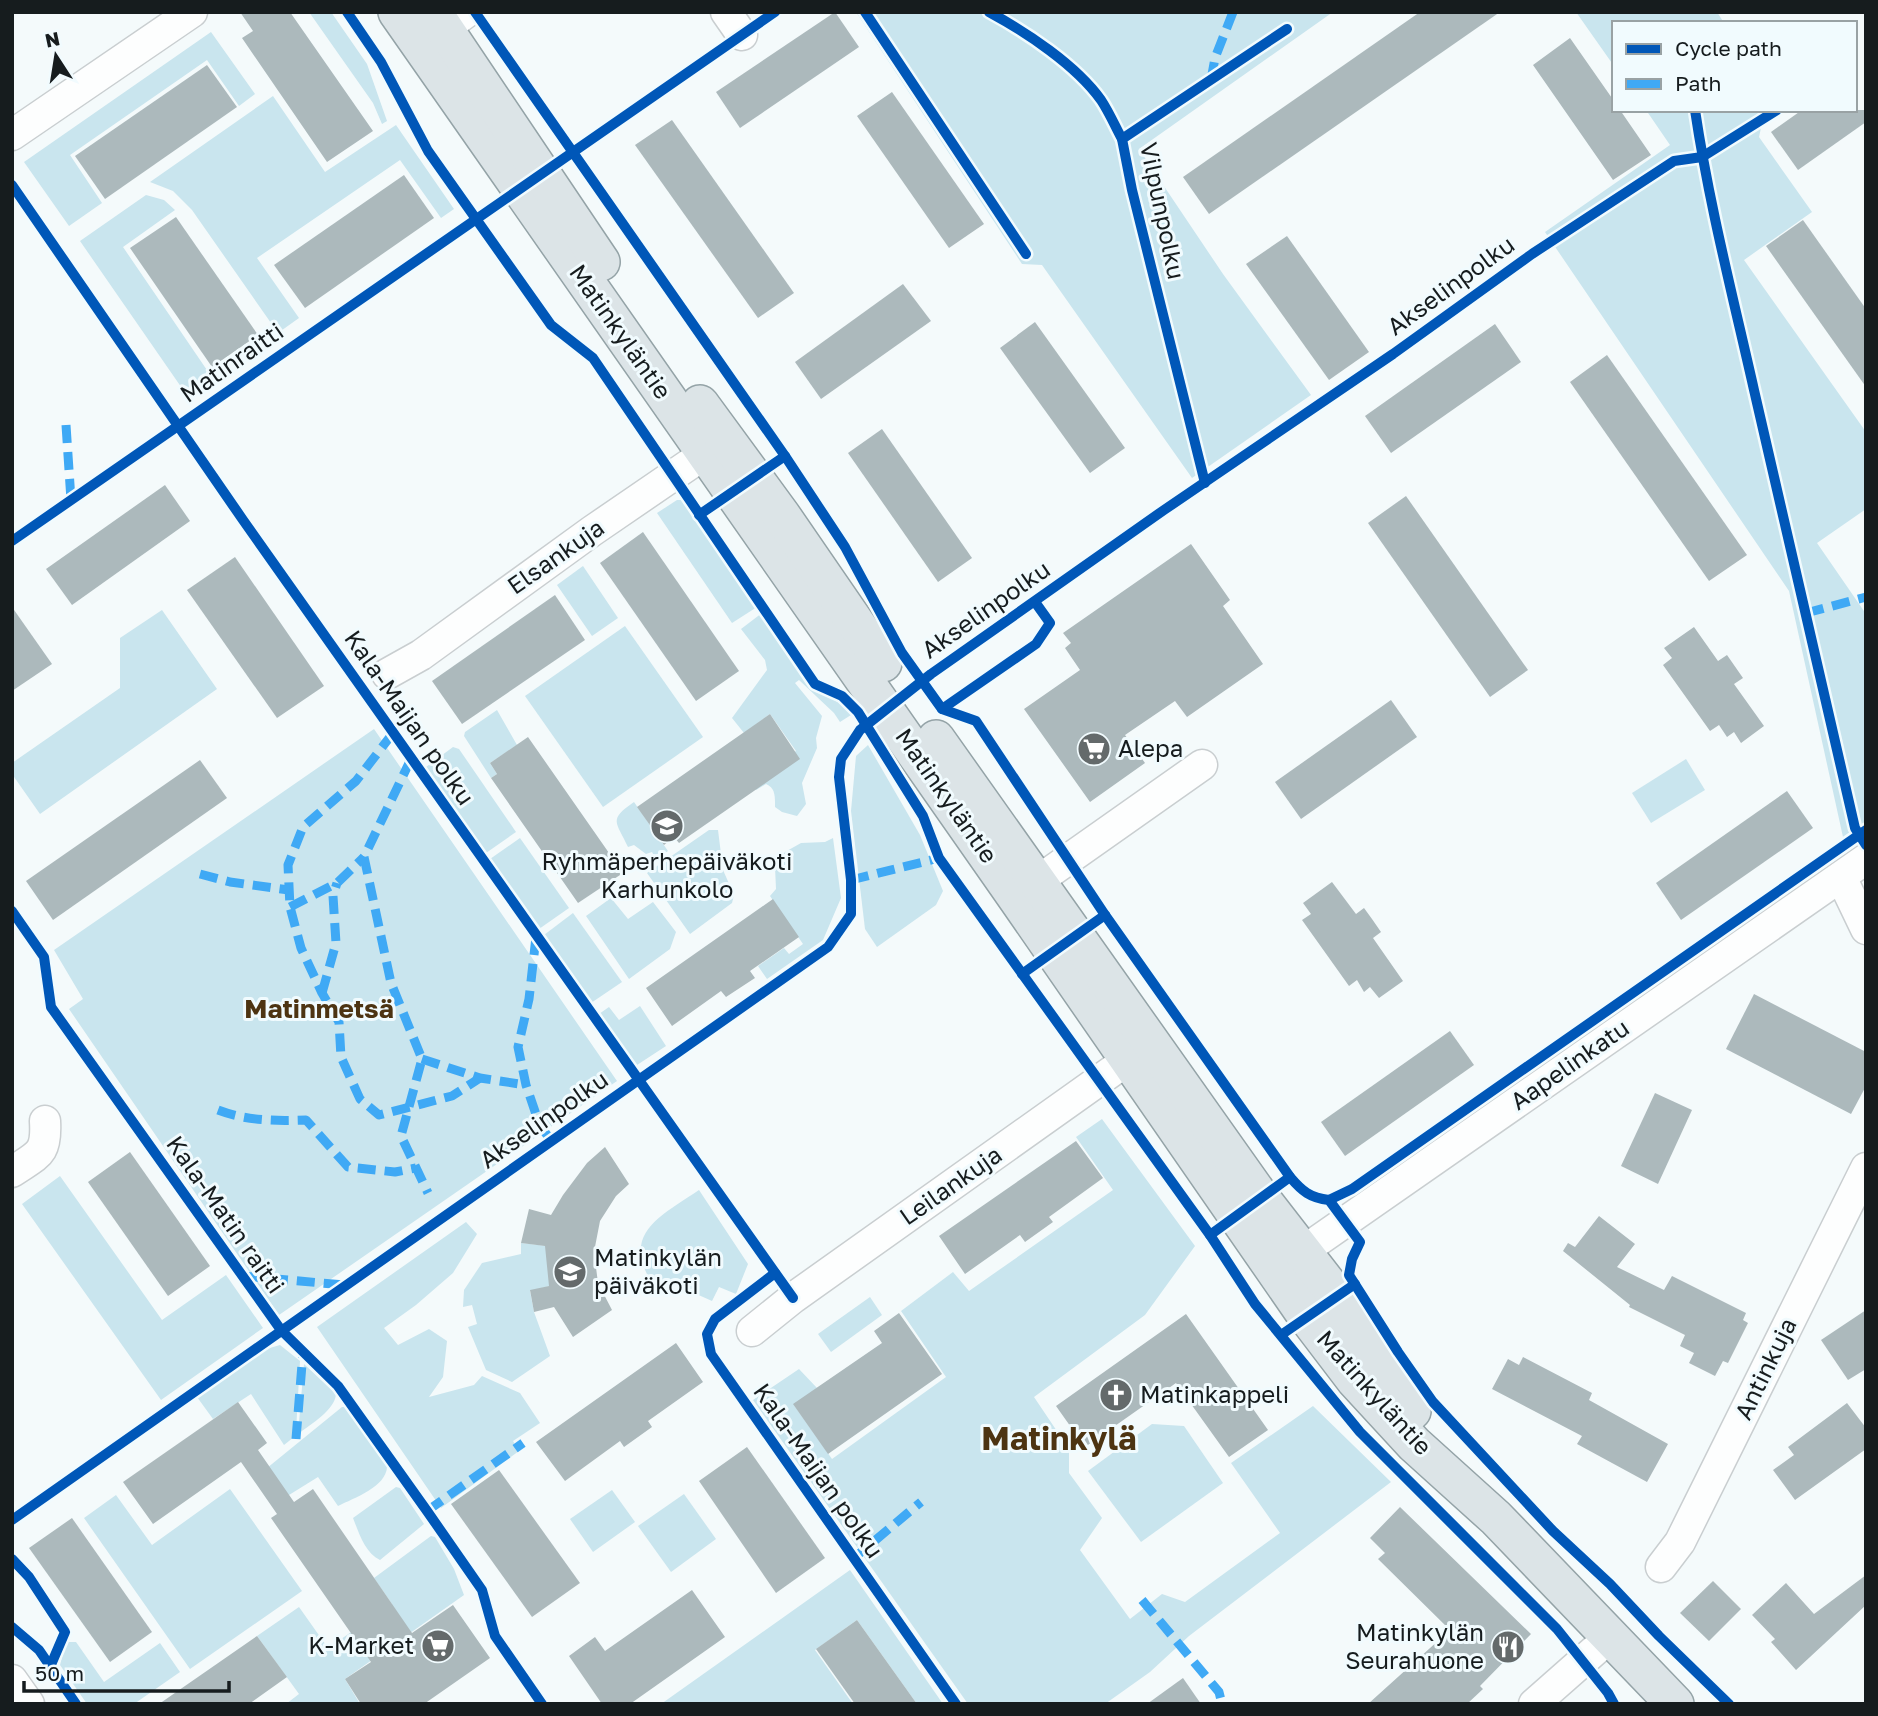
<svg xmlns="http://www.w3.org/2000/svg" width="1878" height="1716" viewBox="0 0 1878 1716" font-family="'Golos Text',sans-serif">
	<style>
		.green { fill: #c9e5ee }
		.building { fill: #acb9bc }
		.lines { fill: none; stroke-linecap: round; stroke-linejoin: round }
		.minor-casing { stroke: #c9ced0; stroke-width: 33 }
		.major-casing { stroke: #94a3a7; stroke-width: 40 }
		.minor { stroke: #fdfefe; stroke-width: 30 }
		.major { stroke: #dce4e7; stroke-width: 37 }
		.quiet { stroke: #3fa9f5; stroke-width: 9; stroke-dasharray: 18 9; stroke-linecap: butt }
		.cycleway-casing { stroke: #f1fbfe; stroke-width: 15 }
		.cycleway { stroke: #0057b8; stroke-width: 10 }
		.labels { text-anchor: middle; stroke-width: 6; stroke-linejoin: round; paint-order: stroke }
		.street-label { font-size: 24px; fill: #161c1e; stroke: #f1fbfe }
		.poi-label { font-size: 24px; fill: #161c1e; stroke: #f1fbfe; text-anchor: start }
		.neighbourhood-label { font-size: 26px; font-weight: bold; fill: #4d3412; stroke: #f1fbfe }
		.district-label { font-size: 32px; font-weight: bold; fill: #4d3412; stroke: #f1fbfe }
	</style>
	<rect width="100%" height="100%" fill="#f4fafb"/>
	<g class="green">
		<path d="M309,12H331L367,64L387,121L382,124L373,103Z"/>
		<path d="M856,12H1333L1139,149L1223,274L1311,395L1192,478L1042,265L1022,264Z"/>
		<path d="M1576,12H1717L1724,23H1614V66Z"/>
		<path d="M211,32L255,94L239,106L207,60L70,155L102,203L69,226L24,162Z"/>
		<path d="M273,96L325,172L396,125L454,209L441,218L400,160L257,258L299,318L278,333L192,210L173,191L150,182Z"/>
		<path d="M1646,110H1765L1759,137L1812,212L1744,260L1866,432V509L1817,543L1866,614V821L1843,837L1789,591L1545,232L1670,145Z"/>
		<path d="M146,195L164,200L175,210L123,247L211,376L186,394L80,241Z"/>
		<path d="M677,500H684L757,607L732,623L657,513Z"/>
		<path d="M583,566L618,618L592,636L557,585Z"/>
		<path d="M162,610L217,689L40,814L12,774V763L120,688V638Z"/>
		<path d="M762,613L812,685L845,707L851,715L840,722L834,713L799,680L795,683L822,716L816,738L817,748L802,783L806,804L797,816L782,812L775,807C775,798 776,788 766,784L756,790L751,783L796,751L770,714L744,733L732,718L767,670L765,660L741,629Z"/>
		<path d="M625,626L703,737L603,807L525,696Z"/>
		<path d="M497,710L517,745L490,763L497,774L491,778L464,736L465,732Z"/>
		<path d="M374,729L617,1081L279,1315L69,1009L83,999L54,950Z"/>
		<path d="M868,745L920,835L943,891L936,905L877,947L865,929L851,811L856,756Z"/>
		<path d="M453,747L459,749L516,832L486,853L426,767Z"/>
		<path d="M1686,759L1705,790L1651,823L1632,793Z"/>
		<path d="M634,802L668,851L656,859L652,852L646,854L634,845L628,847C616,821 608,820 634,802Z"/>
		<path d="M709,830H718L723,870L734,895L732,903L690,934L647,873Z"/>
		<path d="M520,838L569,908L539,929L490,859Z"/>
		<path d="M833,838L841,898L823,940L767,979L758,966L784,948L789,954L803,944L770,896L776,889L775,867L785,852L801,843L825,842Z"/>
		<path d="M611,898L628,919L653,902L676,932L670,949L629,979L586,916Z"/>
		<path d="M573,913L622,982L591,1003L544,935Z"/>
		<path d="M640,1006L666,1046L637,1065L633,1064L599,1014L609,1007L619,1020Z"/>
		<path d="M1102,1119L1195,1246L1145,1315L1034,1397L1069,1449V1473L1102,1518L1080,1550L1130,1619L1162,1594L1185,1602L1280,1533L1231,1463L1313,1406L1391,1482L1189,1636L1150,1672L1105,1704H968L753,1400L799,1369L817,1388L794,1405L832,1459L946,1377L901,1311L953,1272L969,1291L1113,1190L1076,1137Z"/>
		<path d="M60,1176L162,1320L226,1275L263,1328L161,1400L22,1204Z"/>
		<path d="M699,1190L748,1264L736,1294L719,1287L712,1301L665,1280L655,1288C619,1234 658,1218 699,1190Z"/>
		<path d="M466,1222L477,1234L453,1273L416,1305L384,1328L398,1345L429,1329L447,1341L443,1377L429,1397L474,1385L482,1376L520,1393L540,1423L513,1441L519,1451L441,1508L317,1327Z"/>
		<path d="M521,1243L547,1246L550,1286L530,1291L534,1312L550,1356L512,1382L486,1370L468,1327L477,1324L472,1305L463,1307L464,1290L482,1263L521,1254Z"/>
		<path d="M870,1297L882,1315L831,1352L818,1334Z"/>
		<path d="M280,1345L300,1361L296,1431L294,1437L284,1445L251,1394L213,1419L197,1397L263,1350Z"/>
		<path d="M304,1364L336,1394C335,1410 311,1424 298,1434Z"/>
		<path d="M342,1407H345L351,1415L387,1467C386,1487 354,1498 338,1506L318,1477L289,1495L256,1477Z"/>
		<path d="M1152,1424L1184,1426L1223,1483L1141,1542L1088,1471Z"/>
		<path d="M396,1487L400,1488L424,1524L380,1560C365,1553 359,1533 353,1518Z"/>
		<path d="M230,1489L302,1591L190,1669L84,1518L116,1495L152,1545Z"/>
		<path d="M612,1490L635,1522L593,1552L570,1519Z"/>
		<path d="M684,1494L716,1539L671,1572L638,1526Z"/>
		<path d="M431,1536L435,1537L454,1569L464,1595L345,1679L360,1704H286L299,1694L257,1636L299,1607L328,1648L392,1604L374,1578Z"/>
		<path d="M850,1570L943,1704H917L857,1620L815,1650L853,1704H661Z"/>
		<path d="M66,1642H76L104,1682L160,1643L180,1672L134,1704H87L60,1665Z"/>
	</g>
	<g class="building">
		<path d="M240,12H290L373,131L327,162L242,38L253,31Z"/>
		<path d="M835,12L859,47L740,128L716,92Z"/>
		<path d="M1420,12H1500L1209,214L1183,177Z"/>
		<path d="M1570,38L1614,101V110H1620L1651,155L1613,180L1533,65Z"/>
		<path d="M207,65L237,107L105,199L75,156Z"/>
		<path d="M892,92L984,224L949,248L857,116Z"/>
		<path d="M1802,110H1866V122L1798,170L1771,132Z"/>
		<path d="M672,120L794,293L758,318L635,145Z"/>
		<path d="M404,175L434,218L305,308L274,265Z"/>
		<path d="M176,217L258,335L212,367L130,248Z"/>
		<path d="M1803,220L1866,309V387L1766,246Z"/>
		<path d="M1287,236L1369,352L1329,380L1246,264Z"/>
		<path d="M903,284L931,321L821,399L795,362Z"/>
		<path d="M1035,322L1125,448L1090,473L1000,348Z"/>
		<path d="M1495,324L1521,362L1391,453L1365,416Z"/>
		<path d="M1607,355L1747,555L1709,581L1570,382Z"/>
		<path d="M882,429L972,558L938,582L848,453Z"/>
		<path d="M165,485L190,521L72,605L46,569Z"/>
		<path d="M1406,496L1528,670L1490,697L1368,523Z"/>
		<path d="M643,532L739,671L696,701L600,563Z"/>
		<path d="M1191,544L1230,600L1223,606L1263,664L1187,717L1175,701L1125,735L1145,763L1090,802L1024,709L1080,670L1065,648L1071,643L1063,633Z"/>
		<path d="M235,557L324,686L277,718L187,590Z"/>
		<path d="M555,595L585,640L462,724L432,681Z"/>
		<path d="M12,607L52,664L12,691Z"/>
		<path d="M1694,627L1718,661L1727,655L1743,678L1734,684L1764,726L1741,743L1734,732L1727,737L1719,725L1710,731L1663,665L1672,658L1664,648Z"/>
		<path d="M1391,700L1417,737L1301,819L1275,782Z"/>
		<path d="M770,714L800,759L679,843L674,837L664,845L637,807Z"/>
		<path d="M528,737L623,873L578,903L491,778L497,774L490,763Z"/>
		<path d="M200,760L227,798L53,920L26,881Z"/>
		<path d="M1787,791L1813,828L1681,920L1656,883Z"/>
		<path d="M1332,882L1356,914L1364,908L1372,919L1381,932L1373,938L1403,981L1379,998L1370,987L1364,992L1357,980L1349,986L1302,920L1311,914L1303,903Z"/>
		<path d="M773,899L799,937L750,971L755,978L726,997L721,991L672,1026L646,988Z"/>
		<path d="M1754,994L1866,1052V1086L1851,1114L1726,1049Z"/>
		<path d="M1450,1031L1474,1065L1345,1156L1321,1122Z"/>
		<path d="M1655,1093L1692,1110L1658,1184L1621,1166Z"/>
		<path d="M1076,1141L1103,1178L1049,1217L1053,1222L1025,1242L1020,1235L965,1274L939,1236Z"/>
		<path d="M605,1147L629,1184L616,1196L600,1221L594,1252L598,1283L612,1310L573,1337L554,1307L534,1312L530,1290L549,1286L545,1246L521,1243L529,1209L551,1215L563,1195L587,1163Z"/>
		<path d="M130,1152L210,1266L168,1296L88,1182Z"/>
		<path d="M1599,1216L1635,1244L1617,1267L1664,1290L1672,1276L1746,1313L1743,1320L1748,1323L1728,1363L1723,1361L1715,1376L1689,1363L1694,1353L1680,1346L1685,1335L1629,1307L1630,1305L1563,1251L1568,1243L1575,1247Z"/>
		<path d="M1866,1310V1369L1848,1380L1821,1340Z"/>
		<path d="M899,1313L942,1374L828,1454L793,1404L882,1343L874,1331Z"/>
		<path d="M1186,1314L1268,1430L1229,1457L1176,1383L1085,1447L1056,1406Z"/>
		<path d="M676,1343L703,1382L648,1421L652,1427L624,1447L620,1441L565,1481L536,1442Z"/>
		<path d="M1523,1357L1592,1393L1589,1400L1668,1444L1647,1482L1577,1444L1582,1436L1492,1389L1508,1359L1519,1365Z"/>
		<path d="M238,1402L267,1443L258,1450L294,1502L313,1489L412,1633L453,1605L490,1658L424,1704H361L345,1679L371,1662L271,1518L277,1514L241,1462L153,1524L123,1482Z"/>
		<path d="M1847,1403L1866,1428V1449L1795,1500L1773,1470L1794,1455L1788,1447Z"/>
		<path d="M747,1447L825,1558L776,1593L699,1481Z"/>
		<path d="M499,1470L580,1583L532,1617L451,1504Z"/>
		<path d="M1400,1507L1531,1634L1480,1686L1483,1689L1467,1704H1368L1450,1630L1378,1559L1385,1553L1370,1538Z"/>
		<path d="M72,1518L152,1632L110,1662L29,1548Z"/>
		<path d="M1866,1575V1605L1796,1670L1771,1642L1775,1639L1752,1615L1786,1583L1814,1614Z"/>
		<path d="M1713,1581L1741,1609L1709,1641L1680,1613Z"/>
		<path d="M692,1590L725,1637L630,1704H602L569,1656L595,1637L605,1651Z"/>
		<path d="M857,1620L917,1704H855L816,1649Z"/>
		<path d="M257,1636L287,1677L256,1699L249,1704H159Z"/>
		<path d="M1183,1678L1201,1704H1147Z"/>
	</g>
	<g class="lines">
		<defs>
			<g id="minor">
				<path d="M726,12L742,35"/>
				<path d="M427,41L467,12"/>
				<path d="M12,135L192,12"/>
				<path d="M387,674L421,655L592,531L722,442"/>
				<path d="M1841,877L1866,929"/>
				<path d="M1019,894L1202,765"/>
				<path d="M12,1172C38,1154 47,1155 45,1121"/>
				<path d="M1286,1263L1866,859"/>
				<path d="M752,1331L793,1298L1146,1047"/>
				<path d="M1661,1567L1680,1542L1866,1168"/>
				<path d="M12,1680L29,1704"/>
				<path d="M1534,1704L1610,1637"/>
			</g>
			<g id="major">
				<path d="M397,12L1016,897L1307,1317L1355,1380L1414,1444L1496,1518L1675,1704"/>
				<path d="M433,12L601,262"/>
				<path d="M700,404L782,516L883,663"/>
				<path d="M936,739L1261,1198L1337,1296L1378,1365L1412,1411"/>
			</g>
		</defs>
		<use href="#minor" class="minor-casing"/>
		<use href="#major" class="major-casing"/>
		<use href="#minor" class="minor"/>
		<use href="#major" class="major"/>
		<g class="quiet">
			<path d="M1211,80L1215,58L1233,12"/>
			<path d="M66,425L71,500"/>
			<path d="M1806,613L1866,597"/>
			<path d="M393,733L356,781L303,827L288,865L290,907L301,948L322,993L339,1022L341,1057L360,1099L379,1115L452,1096L480,1078"/>
			<path d="M411,759L364,857L391,983L422,1059L401,1136L428,1193"/>
			<path d="M200,874L230,882L289,890"/>
			<path d="M851,880L939,858"/>
			<path d="M290,907L337,883L364,857"/>
			<path d="M536,937L529,999L518,1047L526,1085L540,1126L551,1140"/>
			<path d="M322,993L336,943L333,896L337,883"/>
			<path d="M422,1059L480,1078L526,1085"/>
			<path d="M218,1110C247,1121 275,1121 306,1120L348,1167L395,1172L416,1168"/>
			<path d="M243,1276L344,1285"/>
			<path d="M296,1439L303,1352"/>
			<path d="M427,1511L523,1443"/>
			<path d="M854,1558L921,1502"/>
			<path d="M1142,1600L1219,1692L1222,1704"/>
		</g>
		<defs>
			<g id="cycleway">
				<path d="M347,12L381,62L428,151L551,325L593,358L815,684L842,696L858,712L923,816L939,858L1210,1235L1255,1304L1360,1432L1557,1629L1608,1693L1614,1704"/>
				<path d="M475,12L785,456L845,547L902,653L942,709L976,721L1105,915L1290,1177C1302,1191 1310,1198 1329,1200L1360,1242L1352,1259L1349,1275L1398,1352L1433,1402L1553,1531L1610,1584L1659,1636L1729,1704"/>
				<path d="M865,12L1026,254"/>
				<path d="M989,12C1026,32 1076,65 1101,100C1109,112 1115,126 1122,139"/>
				<path d="M1695,110C1709,204 1733,297 1754,390C1788,536 1822,682 1855,828L1866,845"/>
				<path d="M12,185L243,520L793,1298"/>
				<path d="M1205,483L1132,190L1122,139L1287,29"/>
				<path d="M699,515L785,456"/>
				<path d="M12,541L775,12"/>
				<path d="M942,709L1036,644L1050,623L1035,602"/>
				<path d="M12,911L44,957L51,1007L281,1330L338,1386L427,1511L482,1590L495,1636L542,1704"/>
				<path d="M1022,974L1105,915"/>
				<path d="M1329,1200L1352,1189L1866,830"/>
				<path d="M1210,1235L1290,1177"/>
				<path d="M775,1273L715,1319L707,1334L711,1354L956,1704"/>
				<path d="M1281,1335L1355,1284"/>
				<path d="M12,1520L828,947L851,914V880L839,777L841,759L860,730L931,674L1164,510L1393,354L1532,254L1674,161L1702,157L1777,110"/>
				<path d="M12,1559L29,1577L65,1632L50,1667"/>
				<path d="M12,1627L39,1650L76,1704"/>
			</g>
		</defs>
		<use href="#cycleway" class="cycleway-casing"/>
		<use href="#cycleway" class="cycleway"/>
	</g>
	<defs>
		<symbol id="supermarket-disc" viewBox="-11 -11 22 22"><circle r="9.5" fill="#646a6b" stroke="#f1fbfe"/><path d="M-6-5.5h2.5l.6 2H6L4.5 2H-2.5L-4.4-4H-6ZM-1.5 3.2a1.3 1.3 0 1 0 .1 0ZM3 3.2a1.3 1.3 0 1 0 .1 0Z" fill="#fff"/></symbol>
		<symbol id="school-disc" viewBox="-11 -11 22 22"><circle r="9.5" fill="#646a6b" stroke="#f1fbfe"/><path d="M0-5L7-2L0 1L-7-2ZM-4 1L0 2.5L4 1V4Q0 6-4 4Z" fill="#fff"/></symbol>
		<symbol id="church-disc" viewBox="-11 -11 22 22"><circle r="9.5" fill="#646a6b" stroke="#f1fbfe"/><path d="M-1.2-6h2.4v3.5h3.3v2.4h-3.3V6h-2.4V-.1h-3.3v-2.4h3.3Z" fill="#fff"/></symbol>
		<symbol id="restaurant-disc" viewBox="-11 -11 22 22"><circle r="9.5" fill="#646a6b" stroke="#f1fbfe"/><path d="M-5-6h1v4h1v-4h1v4h1v-4h1v5L-1.5 .5V6h-2V.5L-5-1ZM5-6V6H3V1.5H1.5Q1.5-4 5-6Z" fill="#fff"/></symbol>
	</defs>
	<g fill-rule="evenodd">
		<use href="#supermarket-disc" x="1075" y="730" width="38" height="38"/>
		<use href="#school-disc" x="648" y="807" width="38" height="38"/>
		<use href="#school-disc" x="551" y="1253" width="38" height="38"/>
		<use href="#church-disc" x="1097" y="1376" width="38" height="38"/>
		<use href="#supermarket-disc" x="419" y="1627" width="38" height="38"/>
		<use href="#restaurant-disc" x="1489" y="1628" width="38" height="38"/>
	</g>
	<g class="labels">
		<g class="street-label">
			<text transform="translate(1162 211) rotate(78)" y="8">Vilpunpolku</text>
			<text transform="translate(1451 286) rotate(-36)" y="8">Akselinpolku</text>
			<text transform="translate(620 332) rotate(55)" y="8">Matinkyläntie</text>
			<text transform="translate(232 363) rotate(-35)" y="8">Matinraitti</text>
			<text transform="translate(556 557) rotate(-35)" y="8">Elsankuja</text>
			<text transform="translate(986 610) rotate(-35)" y="8">Akselinpolku</text>
			<text transform="translate(409 718) rotate(55)" y="8">Kala-Maijan polku</text>
			<text transform="translate(946 796) rotate(55)" y="8">Matinkyläntie</text>
			<text transform="translate(1570 1065) rotate(-35)" y="8">Aapelinkatu</text>
			<text transform="translate(544 1120) rotate(-35)" y="8">Akselinpolku</text>
			<text transform="translate(951 1186) rotate(-35)" y="8">Leilankuja</text>
			<text transform="translate(225 1215) rotate(55)" y="8">Kala-Matin raitti</text>
			<text transform="translate(1766 1369) rotate(-64)" y="8">Antinkuja</text>
			<text transform="translate(1374 1393) rotate(48)" y="8">Matinkyläntie</text>
			<text transform="translate(818 1471) rotate(55)" y="8">Kala-Maijan polku</text>
		</g>
		<g class="poi-label">
			<text x="1118" y="757">Alepa</text>
			<text x="667" y="870" text-anchor="middle">Ryhmäperhepäiväkoti<tspan x="667" dy="28">Karhunkolo</tspan></text>
			<text x="594" y="1266">Matinkylän<tspan x="594" dy="28">päiväkoti</tspan></text>
			<text x="1140" y="1403">Matinkappeli</text>
			<text x="1484" y="1641" text-anchor="end">Matinkylän<tspan x="1484" dy="28">Seurahuone</tspan></text>
			<text x="414" y="1654" text-anchor="end">K-Market</text>
		</g>
		<g class="neighbourhood-label">
			<text x="319" y="1018">Matinmetsä</text>
		</g>
		<g class="district-label">
			<text x="1059" y="1450">Matinkylä</text>
		</g>
	</g>
	<rect width="1878" height="1716" fill="none" stroke="#161c1e" stroke-width="28"/>
	<rect x="1612" y="21" width="245" height="91" fill="#f1fbfe" stroke="#99a2a4" stroke-width="2"/>
	<rect x="1626" y="44" width="35" height="10" fill="#0057b8" stroke="#99a2a4" stroke-width="2"/>
	<text x="1675" y="56" font-size="21" fill="#161c1e">Cycle path</text>
	<rect x="1626" y="79" width="35" height="10" fill="#3fa9f5" stroke="#99a2a4" stroke-width="2"/>
	<text x="1675" y="91" font-size="21" fill="#161c1e">Path</text>
	<g transform="translate(56 56) rotate(348)" stroke="#f1fbfe" stroke-width="5" paint-order="stroke">
	<path d="M0-5L12 26L0 18L-12 26Z" fill="#161c1e"/>
	<text y="-10" font-size="19" font-weight="bold" text-anchor="middle" fill="#161c1e">N</text>
	</g>
	<path d="M24 1681v10h205v-10" fill="none" stroke="#161c1e" stroke-width="3.5"/>
	<text x="35" y="1681" font-size="21" fill="#161c1e" stroke="#f1fbfe" stroke-width="5" paint-order="stroke">50 m</text>
</svg>
